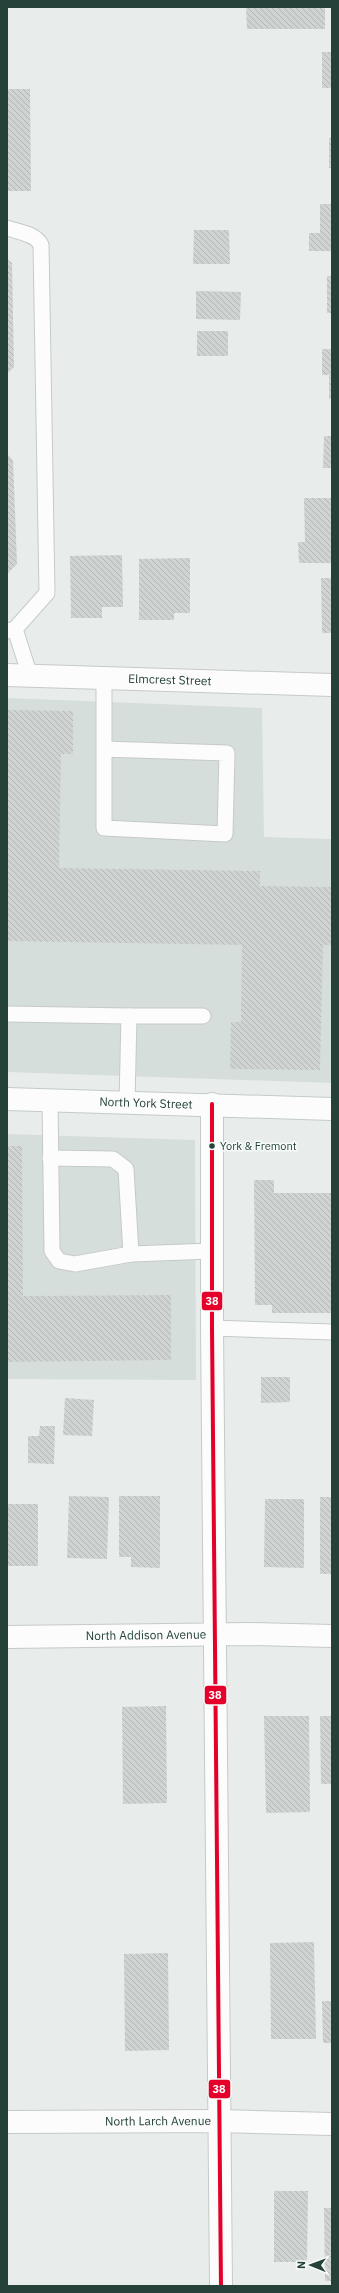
<svg xmlns="http://www.w3.org/2000/svg" width="339" height="2293" viewBox="0 0 339 2293" font-family="'IBM Plex Sans',sans-serif">
	<style>
		.built { fill: #d6dedb }
		.building { fill: url(#building-back-hatch) }
		.lines { fill: none; stroke-linecap: round; stroke-linejoin: round }
		.service-casing { stroke: #c5cac8; stroke-width: 17 }
		.minor-casing { stroke: #c5cac8; stroke-width: 24 }
		.secondary-casing { stroke: #c3cbc8; stroke-width: 24 }
		.service { stroke: #fcfcfc; stroke-width: 15 }
		.minor { stroke: #fcfcfc; stroke-width: 22 }
		.secondary { stroke: #fcfcfc; stroke-width: 22 }
		.bus-1-casing { stroke: #f7fbf9; stroke-width: 7 }
		.bus-1 { stroke: #e4002b; stroke-width: 4 }
		.bus-dot { fill: #24423a; stroke: #f7fbf9; stroke-width: 1.5 }
		.labels { text-anchor: middle; stroke-width: 3; stroke-linejoin: round; paint-order: stroke }
		.bus-label { font-size: 11px; fill: #24423a; stroke: #f7fbf9; text-anchor: start }
		.street-label { font-size: 12px; fill: #24423a; stroke: #f7fbf9 }
		.line-badge { stroke: #f7fbf9; stroke-width: 1.5 }
		.badge-label { font-size: 11px; text-anchor: middle; font-weight: bold; fill: #fff }
	</style>
	<defs>
		<pattern id="building-back-hatch" width="6" height="6" patternUnits="userSpaceOnUse"><rect width="6" height="6" fill="#cfd4d2"/><path d="M-1 5l2 2M0 0l6 6M5-1l2 2" fill="none" stroke="#b2b7b5"/></pattern>
	</defs>
	<rect width="100%" height="100%" fill="#e8edeb"/>
	<g class="built">
		<path d="M7,698L262,708L264,837L332,839V1083L7,1072Z"/>
		<path d="M7,1134L195,1140L196,1380L7,1379Z"/>
	</g>
	<g class="building">
		<path d="M246,7H325V29H247Z"/>
		<rect x="322" y="52" width="10" height="36"/>
		<path d="M7,89H30L31,191H7Z"/>
		<rect x="329" y="138" width="3" height="30"/>
		<path d="M320,204H332V251H309V233H320Z"/>
		<path d="M194,230H229L230,264H193Z"/>
		<path d="M7,259L12,263L14,367L7,374Z"/>
		<rect x="327" y="276" width="5" height="37"/>
		<path d="M196,291L241,292L240,320L196,319Z"/>
		<rect x="197" y="331" width="31" height="25"/>
		<path d="M322,349H332V399H329V375H322Z"/>
		<path d="M324,436H332V468H323Z"/>
		<path d="M7,454L13,460L17,564L7,574Z"/>
		<path d="M304,498H332V563H299L298,542H305Z"/>
		<path d="M122,555L123,607H102V618H71L70,556Z"/>
		<path d="M190,558V613H174V620H139V559Z"/>
		<path d="M321,578H332V633H322Z"/>
		<path d="M7,710L73,711V754H61L59,868L260,871V886L332,887V945H323L320,1070L230,1069L231,1022H241L242,945L7,941Z"/>
		<path d="M7,1146H22L23,1296L171,1295V1360L7,1362Z"/>
		<path d="M254,1180H274V1193H332V1313H272V1305H255Z"/>
		<path d="M261,1377H290V1402L261,1403Z"/>
		<path d="M65,1398L94,1400L92,1436L63,1435Z"/>
		<path d="M40,1426H55L54,1464L28,1463V1436H39Z"/>
		<path d="M69,1496L109,1497L107,1559L67,1558Z"/>
		<path d="M119,1496H160V1568L131,1567V1557H119Z"/>
		<rect x="320" y="1497" width="12" height="77"/>
		<path d="M265,1499H304V1568L264,1567Z"/>
		<rect x="7" y="1504" width="31" height="62"/>
		<path d="M166,1706L167,1803L123,1804L122,1707Z"/>
		<path d="M264,1716H309L310,1812L266,1813Z"/>
		<path d="M320,1716H332V1784H321Z"/>
		<path d="M314,1942L316,2039H271L270,1943Z"/>
		<path d="M168,1953L169,2050L125,2051L124,1954Z"/>
		<path d="M322,2001H332V2043H323Z"/>
		<path d="M274,2191H308L307,2262H274Z"/>
		<path d="M324,2208H332V2281H325Z"/>
	</g>
	<g class="lines">
		<defs>
			<g id="service">
				<path d="M7,228C19,232 36,234 41,245L47,593L15,629L7,631"/>
				<path d="M15,629L30,676"/>
				<path d="M104,678V828L225,834L227,753L104,749"/>
				<path d="M7,1014L129,1016L127,1103"/>
				<path d="M129,1016H203"/>
				<path d="M50,1100L52,1251L59,1261L75,1264L131,1254L212,1251"/>
				<path d="M50,1158L113,1159L126,1169L131,1254"/>
				<path d="M212,1328L332,1332"/>
			</g>
			<g id="minor">
				<path id="s1" d="M7,675L332,685"/>
				<path d="M212,1104V1328L221,2286"/>
				<path id="s2" d="M7,1637L249,1634L332,1636"/>
				<path id="s3" d="M7,2122L220,2121L332,2124"/>
			</g>
			<g id="secondary">
				<path id="s4" d="M7,1099L332,1109"/>
			</g>
		</defs>
		<use href="#service" class="service-casing"/>
		<use href="#minor" class="minor-casing"/>
		<use href="#secondary" class="secondary-casing"/>
		<use href="#service" class="service"/>
		<use href="#minor" class="minor"/>
		<use href="#secondary" class="secondary"/>
		<defs>
			<path id="bus-1" d="M212,1104V1328L221,2286"/>
		</defs>
		<use href="#bus-1" class="bus-1-casing"/>
		<use href="#bus-1" class="bus-1"/>
	</g>
	<circle class="bus-dot" cx="212" cy="1146" r="3.5"/>
	<g class="labels">
		<g class="bus-label">
			<text x="220" y="1150">York &amp; Fremont</text>
		</g>
		<g class="street-label">
			<text dy="4" stroke="none"><textPath href="#s1" startOffset="163">Elmcrest Street</textPath></text>
			<text dy="4" stroke="none"><textPath href="#s4" startOffset="139">North York Street</textPath></text>
			<text dy="4" stroke="none"><textPath href="#s2" startOffset="139">North Addison Avenue</textPath></text>
			<text dy="4" stroke="none"><textPath href="#s3" startOffset="151">North Larch Avenue</textPath></text>
		</g>
	</g>
	<g class="line-badge">
		<rect x="201" y="1291" width="22" height="20" rx="4" fill="#e4002b"/>
		<rect x="204" y="1685" width="23" height="20" rx="4" fill="#e4002b"/>
		<rect x="208" y="2079" width="23" height="20" rx="4" fill="#e4002b"/>
	</g>
	<g class="badge-label">
		<text x="212" y="1305">38</text>
		<text x="215" y="1699">38</text>
		<text x="219" y="2093">38</text>
	</g>
	<rect width="339" height="2293" fill="none" stroke="#24423a" stroke-width="16"/>
	<g transform="translate(311 2265) rotate(271)" stroke="#f7fbf9" stroke-width="3" paint-order="stroke">
	<path d="M0-3L7 15L0 10L-7 15Z" fill="#24423a"/>
	<text y="-6" font-size="11" font-weight="bold" text-anchor="middle" fill="#24423a">N</text>
	</g>
</svg>
